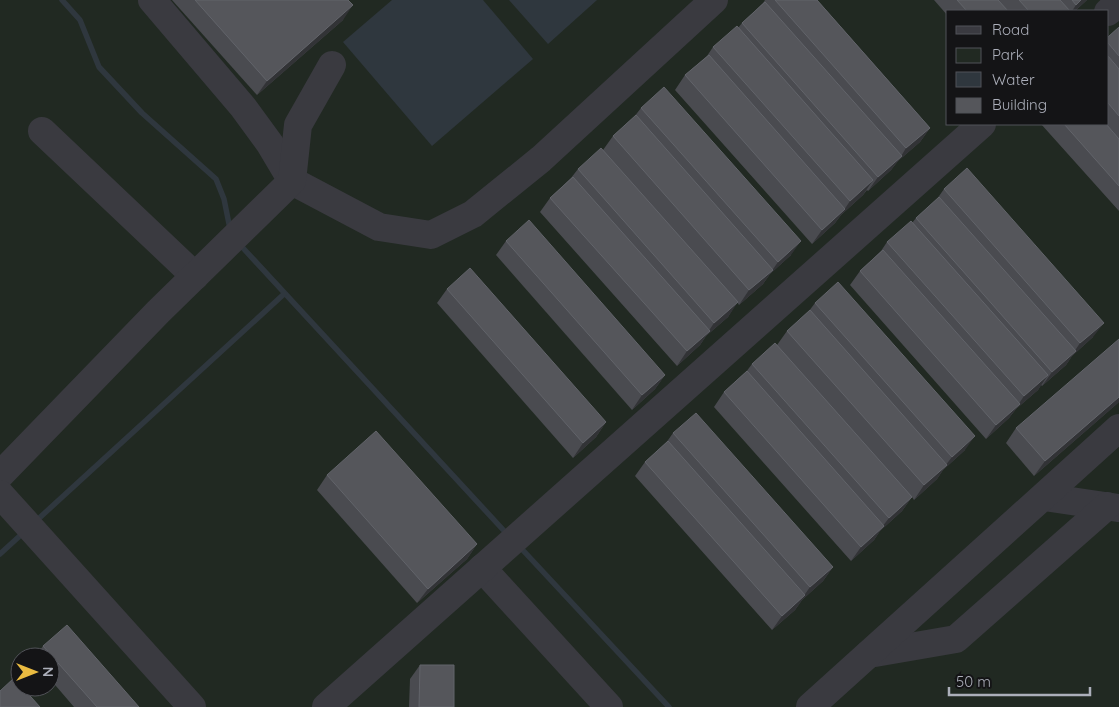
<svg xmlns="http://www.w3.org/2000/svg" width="1119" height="707" viewBox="0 0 1119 707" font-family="Quicksand,sans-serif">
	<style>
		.green { fill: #212922; fill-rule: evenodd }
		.water { fill: #2f373e }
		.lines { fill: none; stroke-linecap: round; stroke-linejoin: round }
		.stream { stroke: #2f373e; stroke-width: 5.5 }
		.minor { stroke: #3a3a40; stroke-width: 28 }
		.wall { fill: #4a4b50 }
		.shaded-wall { fill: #323336 }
		.building { fill: #55565b; stroke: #62646a }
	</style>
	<rect width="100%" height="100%" fill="#19191b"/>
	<path class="green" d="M0,0H1119V707H0ZM948,11H1108V124H948ZM20,657H50V687H20Z"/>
	<g class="water">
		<path d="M392,0H483L533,59L432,146L343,42Z"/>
		<path d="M509,0H597L548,44Z"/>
	</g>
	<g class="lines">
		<g class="stream">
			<path d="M62,0L80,20L99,67L142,113L216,179L224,199L230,229"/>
			<path d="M243,248L507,534"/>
			<path d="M36,521L284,294"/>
			<path d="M519,546L669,707"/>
			<path d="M0,554L23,533"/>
		</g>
		<g class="minor">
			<path d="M152,0L243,107L270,144L292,181L379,227L431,235L473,214L541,159L714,0"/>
			<path d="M1108,12L1119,2"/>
			<path d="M42,131L195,276"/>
			<path d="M0,475L158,312L292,181L298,125L332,65"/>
			<path d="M0,494L192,707"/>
			<path d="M1044,497L1118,508"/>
			<path d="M482,568L609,707"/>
			<path d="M869,654L956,639L1107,506"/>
			<path d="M326,707L982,124"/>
			<path d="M810,707L1119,428"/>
		</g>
	</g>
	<g class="wall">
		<path d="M172,0H348L343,20L257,95Z"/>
		<path d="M765,0H817L930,128L920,142L898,161L891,170L868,191L867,190L863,195L841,215L835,223L812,244L675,90L685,75L707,56L713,47L738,28L742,23L763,3Z"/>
		<path d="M934,0H1087L1075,11H948V16Z"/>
		<path d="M1119,27V211L1041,124H1108V37Z"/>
		<path d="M641,108L791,255L770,274L763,284L739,305L737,302L728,317L706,336L700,345L677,366L540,212L550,198L571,178L578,169L603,150L613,136L634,117Z"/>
		<path d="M944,189L1093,337L1072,356L1066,365L1042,386L1041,385L1038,390L1016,409L1009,418L986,439L850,285L860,271L881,251L887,242L912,223L916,218L937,199Z"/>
		<path d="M506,241L665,375L655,389L632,410L496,255Z"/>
		<path d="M447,289L606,422L596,437L573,458L437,303Z"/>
		<path d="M815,303L965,450L943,470L937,479L914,500L912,497L902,511L880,531L874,540L851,561L714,407L724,392L746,372L752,364L777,345L787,331L809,311Z"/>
		<path d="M1119,402L1034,476L1006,443L1016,428Z"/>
		<path d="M673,433L833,567L823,581L802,600L795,610L772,630L635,476L645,462L666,443Z"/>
		<path d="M327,475L477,544L467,559L417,603L317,490Z"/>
		<path d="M43,646L139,707H74L50,679V657H35Z"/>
		<path d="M420,665L454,707H409L410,679Z"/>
	</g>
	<g class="shaded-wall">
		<path d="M1081,0H1087L1075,11H1072L1076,5Z"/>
		<path d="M353,5L343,20L257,95L267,81Z"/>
		<path d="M930,128L920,142L898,161L891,170L868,191L878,177L900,158L906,148Z"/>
		<path d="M873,180L863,195L841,215L835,223L812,244L822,230L844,210L850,201Z"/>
		<path d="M801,241L791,255L770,274L763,284L739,305L749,290L771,272L778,262Z"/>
		<path d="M738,302L728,317L706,336L700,345L677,366L687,351L708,332L714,323Z"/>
		<path d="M1104,323L1093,337L1072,356L1066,365L1042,386L1052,372L1074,352L1080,343Z"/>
		<path d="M665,375L655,389L632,410L642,395Z"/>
		<path d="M1048,375L1038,390L1016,409L1009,418L986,439L996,425L1018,405L1024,396Z"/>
		<path d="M1119,397V402L1034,476L1045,461Z"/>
		<path d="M606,422L596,437L573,458L583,443Z"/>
		<path d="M975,436L965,450L943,470L937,479L914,500L924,485L945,466L952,457Z"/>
		<path d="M912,497L902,511L880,531L874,540L851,561L861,547L882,527L889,518Z"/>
		<path d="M477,544L467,559L417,603L428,589Z"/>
		<path d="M833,567L823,581L802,600L795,610L772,630L782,616L803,597L810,587Z"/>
	</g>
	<g class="building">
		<path d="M195,0H348L353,5L267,81Z"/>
		<path d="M775,0H817L930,128L906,148Z"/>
		<path d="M957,0H998L1008,11H967Z"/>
		<path d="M1019,0H1060L1070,11H1029Z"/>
		<path d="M1072,0H1081L1076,5Z"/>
		<path d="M765,2L902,156L878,177L742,23Z"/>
		<path d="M737,26L873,180L850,201L713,47Z"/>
		<path d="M1119,27V56L1108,43V37Z"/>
		<path d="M709,55L845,209L822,230L685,75Z"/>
		<path d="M1108,56L1119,69V116L1108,103Z"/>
		<path d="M664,87L801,241L778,262L641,108Z"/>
		<path d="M636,115L773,270L749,290L613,136Z"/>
		<path d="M1064,124H1106L1119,139V186Z"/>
		<path d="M601,148L738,302L714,323L578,169Z"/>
		<path d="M967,168L1104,323L1080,343L944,189Z"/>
		<path d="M573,177L710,331L687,351L550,198Z"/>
		<path d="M939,197L1076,351L1052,372L916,218Z"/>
		<path d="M529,220L665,375L642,395L506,241Z"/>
		<path d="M911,221L1048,375L1024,396L887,242Z"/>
		<path d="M883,250L1020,404L996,425L860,271Z"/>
		<path d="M470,268L606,422L583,443L447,289Z"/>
		<path d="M838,282L975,436L952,457L815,303Z"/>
		<path d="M810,310L947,465L924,485L787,331Z"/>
		<path d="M1119,339V397L1045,461L1016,428Z"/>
		<path d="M775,343L912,497L889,518L752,364Z"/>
		<path d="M747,371L884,526L861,547L724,392Z"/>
		<path d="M696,413L833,567L810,587L673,433Z"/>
		<path d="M376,431L477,544L428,589L327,475Z"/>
		<path d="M668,441L805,595L782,616L645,462Z"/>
		<path d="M67,625L139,707H97L43,646Z"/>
		<path d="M420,665H454V707H419Z"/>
		<path d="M14,678L20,684V687H22L40,707H0V691Z"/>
	</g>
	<rect x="946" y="10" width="162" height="115" fill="#141416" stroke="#515258"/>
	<rect x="956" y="26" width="25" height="8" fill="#3a3a40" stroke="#515258"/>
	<text x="992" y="35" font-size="15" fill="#acafba">Road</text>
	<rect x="956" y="48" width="25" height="15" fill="#212922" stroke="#515258"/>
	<text x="992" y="60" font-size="15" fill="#acafba">Park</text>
	<rect x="956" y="72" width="25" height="15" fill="#2f373e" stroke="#515258"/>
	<text x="992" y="85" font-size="15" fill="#acafba">Water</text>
	<rect x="956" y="98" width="25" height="15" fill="#55565b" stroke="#515258"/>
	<text x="992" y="110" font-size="15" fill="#acafba">Building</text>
	<g transform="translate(35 672) rotate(90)"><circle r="24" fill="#141416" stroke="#515258"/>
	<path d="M0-4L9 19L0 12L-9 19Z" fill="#eabb41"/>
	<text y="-8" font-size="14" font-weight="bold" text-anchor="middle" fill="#acafba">N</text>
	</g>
	<path d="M949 687v8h141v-8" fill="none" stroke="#acafba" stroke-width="2.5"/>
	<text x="956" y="687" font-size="15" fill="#acafba" stroke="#141416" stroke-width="4" paint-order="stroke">50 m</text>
</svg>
